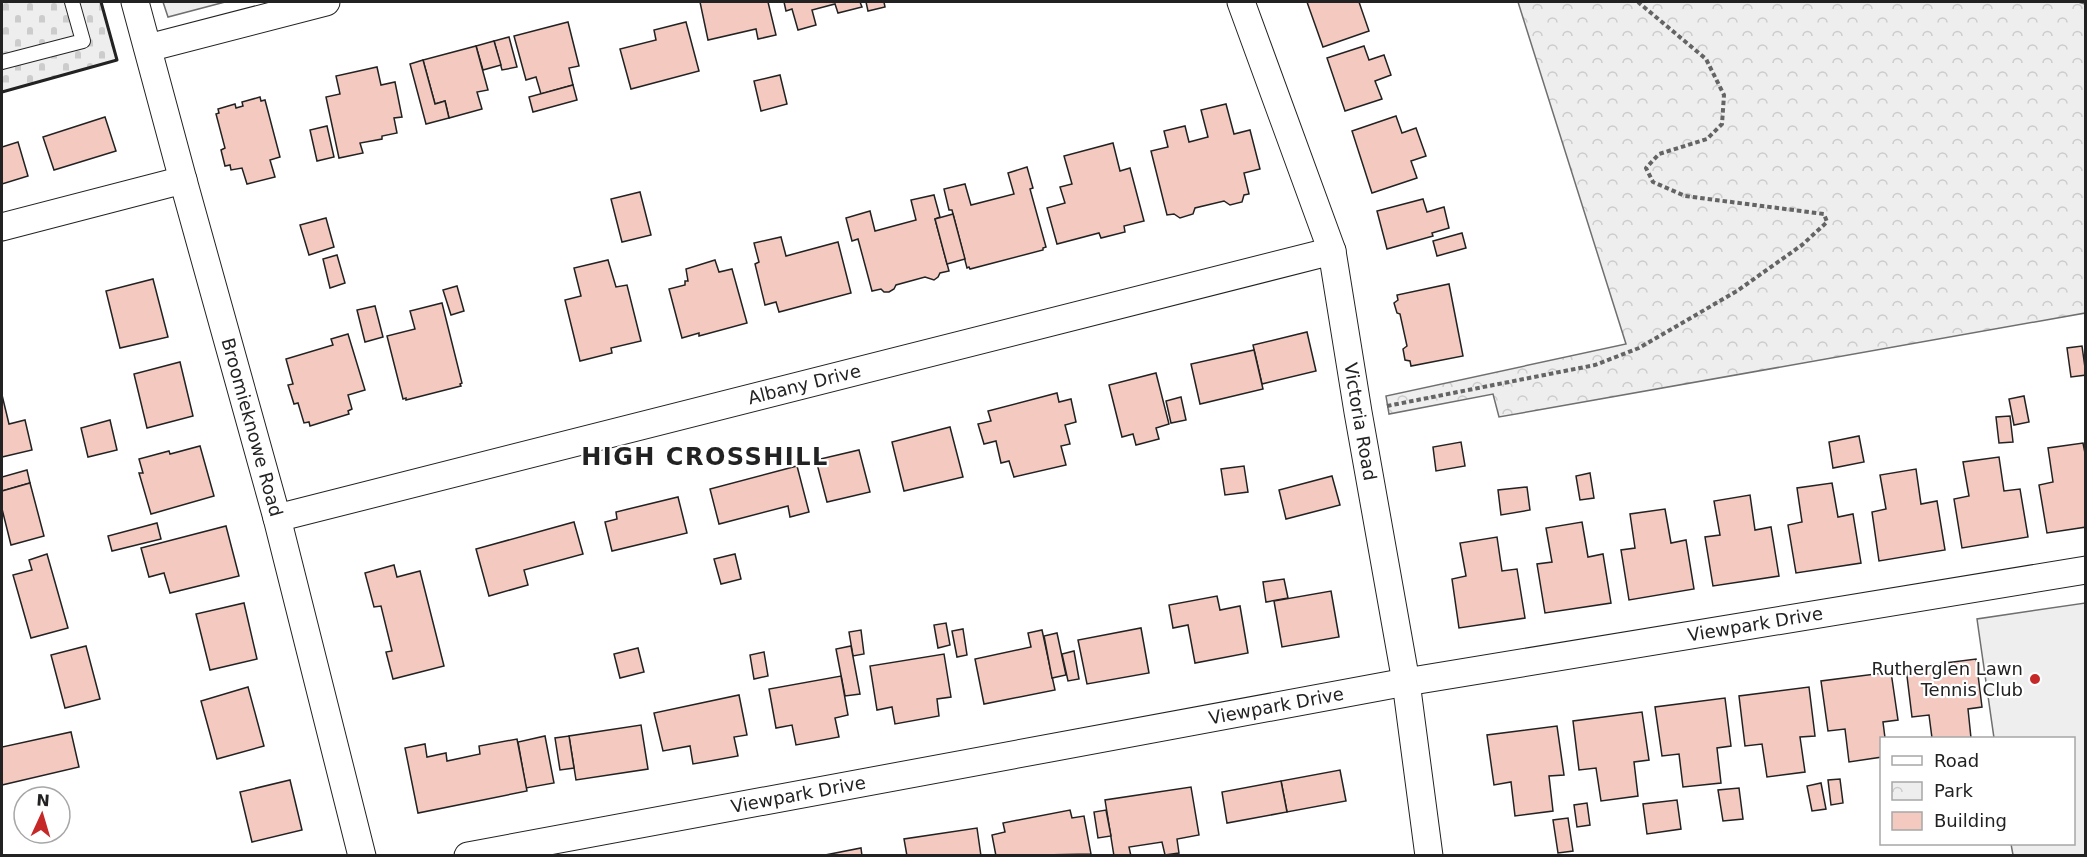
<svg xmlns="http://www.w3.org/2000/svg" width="2087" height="857" viewBox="0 0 2087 857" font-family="'DejaVu Sans',sans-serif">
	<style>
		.green { fill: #eee; stroke: #6f6f6f; stroke-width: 1.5 }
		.cemetery { fill: url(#cemetery-stones); stroke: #6f6f6f; stroke-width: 1.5 }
		.park { fill: url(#park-crowns); stroke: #6f6f6f; stroke-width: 1.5 }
		.building { fill: #f3c9c0; stroke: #222; stroke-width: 1.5 }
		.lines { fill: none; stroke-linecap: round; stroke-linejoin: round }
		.service-casing { stroke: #222; stroke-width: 16 }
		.minor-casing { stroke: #222; stroke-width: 29 }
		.path { stroke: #646464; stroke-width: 4; stroke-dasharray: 4.5 3; stroke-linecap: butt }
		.service { stroke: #fff; stroke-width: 14 }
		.minor { stroke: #fff; stroke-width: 27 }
		.wall { stroke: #222; stroke-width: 3 }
		.poi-dot { fill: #c62828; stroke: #fff; stroke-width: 2 }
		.labels { text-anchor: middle; stroke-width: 4.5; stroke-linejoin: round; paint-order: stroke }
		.street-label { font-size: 18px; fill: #222; stroke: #fff }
		.poi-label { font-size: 18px; fill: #222; stroke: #fff; text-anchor: end }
		.district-label { font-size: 24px; font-weight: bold; letter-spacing: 1.5px; fill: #222; stroke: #fff }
	</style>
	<defs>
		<pattern id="cemetery-stones" width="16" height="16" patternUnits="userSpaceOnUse" patternTransform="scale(1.5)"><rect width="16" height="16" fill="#eee"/><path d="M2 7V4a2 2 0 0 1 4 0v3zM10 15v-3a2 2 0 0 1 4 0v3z" fill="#ccc"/></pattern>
		<pattern id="park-crowns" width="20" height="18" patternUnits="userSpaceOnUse" patternTransform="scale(1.5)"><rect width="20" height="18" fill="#eee"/><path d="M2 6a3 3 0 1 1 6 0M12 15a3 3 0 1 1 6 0" fill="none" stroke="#ccc"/></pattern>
	</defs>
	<rect width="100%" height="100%" fill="#fff"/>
	<g class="green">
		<path d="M163,2H225L168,17Z"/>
		<path d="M2085,603V855H2013L2011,844H2074V738H1994L1977,619Z"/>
	</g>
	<path class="cemetery" d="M2,2H101L117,60L2,92Z"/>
	<path class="park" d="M1518,2H2078L2085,4V313L1499,417L1493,394L1389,414L1386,396L1626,344Z"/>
	<g class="building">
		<path d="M700,2H768L776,35L758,39L756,29L708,40Z"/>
		<path d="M784,2H860L862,7L838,13L835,4L812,10L816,25L798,30L792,9L786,11Z"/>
		<path d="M866,2H884L885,7L868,11Z"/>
		<path d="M1307,2H1359L1369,31L1323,47Z"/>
		<path d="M568,22L579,66L569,68L573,85L541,94L536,77L526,80L514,36Z"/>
		<path d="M686,22L699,71L631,89L620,49L656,40L654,30Z"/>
		<path d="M509,37L517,67L502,70L494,41Z"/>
		<path d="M494,41L501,65L483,70L476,46Z"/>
		<path d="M476,46L488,90L477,92L482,109L449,118L445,101L435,104L423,60Z"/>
		<path d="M1364,46L1369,60L1384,55L1391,75L1375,81L1382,99L1345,111L1327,58Z"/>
		<path d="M423,60L435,104L445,101L449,118L426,124L410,64Z"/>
		<path d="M377,67L381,85L395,82L402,117L394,118L397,133L382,136V139L360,143L363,153L339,158L326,97L340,94L336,76Z"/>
		<path d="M780,75L787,104L761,111L754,81Z"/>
		<path d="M573,85L577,100L533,112L529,97Z"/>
		<path d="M260,97L261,101L265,100L280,157L270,160L275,177L247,184L242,168L231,170L230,165L225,166L221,150L225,148L216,114L219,113L218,109L235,104L236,108L243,106L242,102Z"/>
		<path d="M1226,104L1234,134L1250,130L1260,169L1244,173L1249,194L1244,195L1242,202L1230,205L1224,201L1195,208L1193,214L1180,218L1174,214L1167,215L1151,151L1168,147L1164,131L1185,126L1189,142L1208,137L1201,110Z"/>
		<path d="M1396,116L1402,133L1416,128L1426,156L1411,161L1417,178L1372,193L1352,131Z"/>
		<path d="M105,117L116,151L54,170L43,137Z"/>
		<path d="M327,126L334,157L317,161L310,130Z"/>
		<path d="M18,142L28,176L2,184V147Z"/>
		<path d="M1113,143L1120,171L1130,168L1144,221L1124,226L1125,232L1101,238L1099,233L1057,244L1047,208L1065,203L1060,187L1072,184L1064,156Z"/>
		<path d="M1027,167L1033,188L1030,189L1046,247L1043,248V250L970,269L969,267L967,268L953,214L952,210H949L944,189L965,184L971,205L1014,194L1008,173Z"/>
		<path d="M640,192L651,235L622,242L611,199Z"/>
		<path d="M934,195L940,217L935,219L949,271L940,273L938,277L934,280L925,277L896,285L894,289L889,292H884L881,289L872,291L858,239L852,241L846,218L870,211L875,231L916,220L911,200Z"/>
		<path d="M1423,199L1427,212L1444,207L1449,228L1432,233L1433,236L1387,249L1377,211Z"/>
		<path d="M953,214L965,259L947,264L935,219Z"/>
		<path d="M326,218L334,247L309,255L300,225Z"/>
		<path d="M1462,233L1466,248L1437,256L1433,241Z"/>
		<path d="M781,237L786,256L838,242L851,293L779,312L776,302L765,305L755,264L759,262L754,243Z"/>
		<path d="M337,255L345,283L330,288L323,259Z"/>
		<path d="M608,260L616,287L627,285L641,341L611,348L612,353L580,361L565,300L581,296L574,268Z"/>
		<path d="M715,260L719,272L732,269L747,323L699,336V333L682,338L669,289L685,285V281H688L686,269Z"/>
		<path d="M153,279L168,337L120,348L106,291Z"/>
		<path d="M1449,284L1463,356L1411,366L1410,361L1405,360L1403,349L1407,346L1400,314L1397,313L1394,303L1398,300L1397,295Z"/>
		<path d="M457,286L464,311L451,315L443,290Z"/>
		<path d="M442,303L462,383L460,384L461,386L406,400V398L403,399L387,336L415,329L410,311Z"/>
		<path d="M375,306L383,337L365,342L357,310Z"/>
		<path d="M1307,332L1316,371L1262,384L1253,345Z"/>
		<path d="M348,334L365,390L348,395L352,409L348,411L349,414L310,426L309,422L304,423L298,403L294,404L288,385L293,384L286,359L333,345L331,339Z"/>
		<path d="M2082,346L2086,375L2071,377L2067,348Z"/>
		<path d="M1254,350L1263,389L1200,404L1191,364Z"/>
		<path d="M180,362L193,416L147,428L134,374Z"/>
		<path d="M1156,373L1169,424L1156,428L1159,439L1136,445L1133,434L1122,437L1109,385Z"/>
		<path d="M1057,393L1059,402L1071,399L1076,422L1065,425L1070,444L1061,446L1066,465L1014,477L1009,461L1001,463L996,441L984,444L978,424L991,421L988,411Z"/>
		<path d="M2,395L9,424L25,420L32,450L2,457Z"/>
		<path d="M2024,396L2029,422L2014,425L2009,399Z"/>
		<path d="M1181,397L1186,420L1171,423L1166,401Z"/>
		<path d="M2010,416L2013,442L1999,443L1996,417Z"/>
		<path d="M110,420L117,450L88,457L81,428Z"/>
		<path d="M950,427L963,477L904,491L892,442Z"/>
		<path d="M1859,436L1864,462L1833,468L1829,442Z"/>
		<path d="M1461,442L1465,466L1436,471L1433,447Z"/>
		<path d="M2083,443L2086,458V527L2047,533L2039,485L2053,482L2048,448Z"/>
		<path d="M200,446L214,496L151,514L139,473H143L139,459L169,451L170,454Z"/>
		<path d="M859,450L870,492L827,502L816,460Z"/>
		<path d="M1999,457L2004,491L2020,489L2028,537L1962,548L1954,499L1969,496L1963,462Z"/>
		<path d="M797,466L809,512L790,517L788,506L719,524L710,489Z"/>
		<path d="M1244,466L1248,492L1225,495L1221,469Z"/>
		<path d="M1916,469L1921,504L1937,501L1945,550L1879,561L1872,512L1886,509L1880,475Z"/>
		<path d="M27,470L30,483L2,491V477Z"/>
		<path d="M1590,473L1594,498L1580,500L1576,476Z"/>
		<path d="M1332,476L1340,505L1286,519L1279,490Z"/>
		<path d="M30,483L44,536L11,545L2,509V491Z"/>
		<path d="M1832,483L1838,517L1853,514L1861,563L1796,573L1788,525L1802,522L1797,488Z"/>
		<path d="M1527,487L1530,510L1501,515L1498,490Z"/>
		<path d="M1750,495L1755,530L1771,527L1779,576L1713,586L1705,537L1720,535L1714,501Z"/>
		<path d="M678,497L687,533L612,551L605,522L617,519L616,512Z"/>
		<path d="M1665,509L1671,543L1686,540L1694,589L1629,600L1621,550L1635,548L1630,514Z"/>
		<path d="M574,522L583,554L524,570L528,585L489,596L476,549Z"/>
		<path d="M1582,522L1588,557L1603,554L1611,603L1545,613L1537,564L1552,562L1546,528Z"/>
		<path d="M157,523L161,539L112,551L108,536Z"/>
		<path d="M226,526L239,576L170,593L164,573L149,577L141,548Z"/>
		<path d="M1497,537L1502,571L1517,569L1525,618L1459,628L1452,579L1466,576L1460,543Z"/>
		<path d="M47,554L68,628L31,638L13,575L32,570L29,560Z"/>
		<path d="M735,554L741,579L721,584L714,559Z"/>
		<path d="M394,565L397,577L420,571L444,666L393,679L386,652L392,651L381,606L374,607L365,573Z"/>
		<path d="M1284,579L1288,598L1266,602L1263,582Z"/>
		<path d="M1331,591L1339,637L1282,647L1274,601Z"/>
		<path d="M1217,596L1220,610L1240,606L1248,653L1195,663L1188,625L1173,628L1169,605Z"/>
		<path d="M244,603L257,659L210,670L196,614Z"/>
		<path d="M946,623L950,645L938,648L934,625Z"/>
		<path d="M1141,628L1149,673L1087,684L1078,640Z"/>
		<path d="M963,629L967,655L957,657L952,631Z"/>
		<path d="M861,630L864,654L853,656L849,632Z"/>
		<path d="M1042,630L1055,690L984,704L975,659L1031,647L1028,633Z"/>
		<path d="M1057,633L1066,675L1052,678L1044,636Z"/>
		<path d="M86,646L100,699L65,708L51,655Z"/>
		<path d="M851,646L860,694L845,696L836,649Z"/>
		<path d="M638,648L644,672L620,678L614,654Z"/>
		<path d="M1074,651L1079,679L1068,681L1062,654Z"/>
		<path d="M764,652L768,676L754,679L750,655Z"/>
		<path d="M944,654L951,697L937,699L939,716L895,724L892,707L877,710L870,666Z"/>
		<path d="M1976,659L1982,707L1968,709L1971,738H1932L1929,715L1912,717L1906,668Z"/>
		<path d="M1891,672L1898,720L1883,722L1885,738H1882V757L1849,762L1845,729L1828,731L1821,681Z"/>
		<path d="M841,676L848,715L835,718L839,737L796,745L792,725L776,728L769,689Z"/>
		<path d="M248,687L264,746L217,759L201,701Z"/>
		<path d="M1809,687L1815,736L1800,737L1805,772L1767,777L1762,744L1745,746L1739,696Z"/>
		<path d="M739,695L747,735L734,737L738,756L693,764L690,746L663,751L654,713Z"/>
		<path d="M1725,698L1731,746L1717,748L1721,783L1683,787L1679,754L1662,756L1655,707Z"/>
		<path d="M1642,712L1649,760L1634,762L1638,796L1601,801L1596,768L1579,770L1573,721Z"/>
		<path d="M641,725L648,769L576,780L569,736Z"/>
		<path d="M1557,726L1564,775L1549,776L1553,811L1515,816L1511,782L1494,785L1487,735Z"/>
		<path d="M71,732L79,767L2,785V747Z"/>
		<path d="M545,736L554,783L526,788L518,742Z"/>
		<path d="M569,736L574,768L560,770L555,738Z"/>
		<path d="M517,739L527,791L418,813L405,748L425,744L427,757L446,753L447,761L480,754L479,746Z"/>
		<path d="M1340,770L1346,801L1287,812L1281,781Z"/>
		<path d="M1840,779L1843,803L1831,805L1828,780Z"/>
		<path d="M290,780L302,830L252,842L240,792Z"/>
		<path d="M1281,781L1287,812L1227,823L1222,792Z"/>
		<path d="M1821,783L1826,809L1812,811L1807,786Z"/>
		<path d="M1191,787L1199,835L1177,839L1179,853L1165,855L1162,842L1129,847L1131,856H1114L1105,800Z"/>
		<path d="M1739,788L1743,819L1723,821L1718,790Z"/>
		<path d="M1677,800L1681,829L1647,834L1643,804Z"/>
		<path d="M1587,803L1590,825L1577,827L1574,805Z"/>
		<path d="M1070,810L1072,818L1084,816L1091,854L996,856L992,835L1005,832L1003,823Z"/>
		<path d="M1106,810L1111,836L1098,838L1094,812Z"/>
		<path d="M1568,818L1573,851L1558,853L1553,820Z"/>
		<path d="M977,828L981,856H907L904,839Z"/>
		<path d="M861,848L862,856H820Z"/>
	</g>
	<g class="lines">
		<defs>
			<path id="service" d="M2,62L83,41L72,2"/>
			<g id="minor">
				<path id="s1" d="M135,2L183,180L277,518L362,856"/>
				<path id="s2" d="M1241,2L1332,251L1358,412L1406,682L1429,856"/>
				<path d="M148,48L326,2"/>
				<path d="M2,227L183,180"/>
				<path id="s3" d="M277,518L1332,251"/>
				<path id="s4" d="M468,856L1406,682L2086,570"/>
			</g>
		</defs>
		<use href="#service" class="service-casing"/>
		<use href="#minor" class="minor-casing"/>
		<path class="path" d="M1387,406L1595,365L1639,348L1737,291L1802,245L1827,222L1824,214L1685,196L1653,182L1646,168L1659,154L1707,139L1722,124L1724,95L1706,59L1638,2"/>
		<use href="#service" class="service"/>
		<use href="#minor" class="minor"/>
		<path class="wall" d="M2,92L117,60L101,2"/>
	</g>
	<circle class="poi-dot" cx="2035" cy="679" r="6"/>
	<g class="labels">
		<g class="street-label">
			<text dy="6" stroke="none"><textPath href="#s3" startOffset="544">Albany Drive</textPath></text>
			<text dy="6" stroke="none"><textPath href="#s2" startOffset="438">Victoria Road</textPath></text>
			<text dy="6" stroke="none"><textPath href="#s1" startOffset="441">Broomieknowe Road</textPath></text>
			<text dy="6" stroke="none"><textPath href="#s4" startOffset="1308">Viewpark Drive</textPath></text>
			<text dy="6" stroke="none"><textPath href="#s4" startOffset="822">Viewpark Drive</textPath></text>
			<text dy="6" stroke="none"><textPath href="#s4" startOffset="336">Viewpark Drive</textPath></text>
		</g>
		<g class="poi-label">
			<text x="2023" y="675">Rutherglen Lawn<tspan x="2023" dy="21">Tennis Club</tspan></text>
		</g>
		<g class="district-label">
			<text x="705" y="465">HIGH CROSSHILL</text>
		</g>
	</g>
	<rect width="2087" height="857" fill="none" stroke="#222222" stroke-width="6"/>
	<rect x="1880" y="737" width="195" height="108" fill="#ffffff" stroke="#a7a7a7" stroke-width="1.5"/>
	<rect x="1892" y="756" width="30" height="9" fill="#ffffff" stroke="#a7a7a7" stroke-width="1.5"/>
	<text x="1934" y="767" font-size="18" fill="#222222">Road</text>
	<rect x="1892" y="782" width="30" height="18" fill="url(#park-crowns)" stroke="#a7a7a7" stroke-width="1.5"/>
	<text x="1934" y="797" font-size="18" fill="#222222">Park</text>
	<rect x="1892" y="812" width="30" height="18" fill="#f3c9c0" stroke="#a7a7a7" stroke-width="1.5"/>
	<text x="1934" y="827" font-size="18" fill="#222222">Building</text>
	<g transform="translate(42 815) rotate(4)"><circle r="28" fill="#ffffff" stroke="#a7a7a7" stroke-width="1.5"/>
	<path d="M0-4.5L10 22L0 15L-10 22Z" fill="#c62828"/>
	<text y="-9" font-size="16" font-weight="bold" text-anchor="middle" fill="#222222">N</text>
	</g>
</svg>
